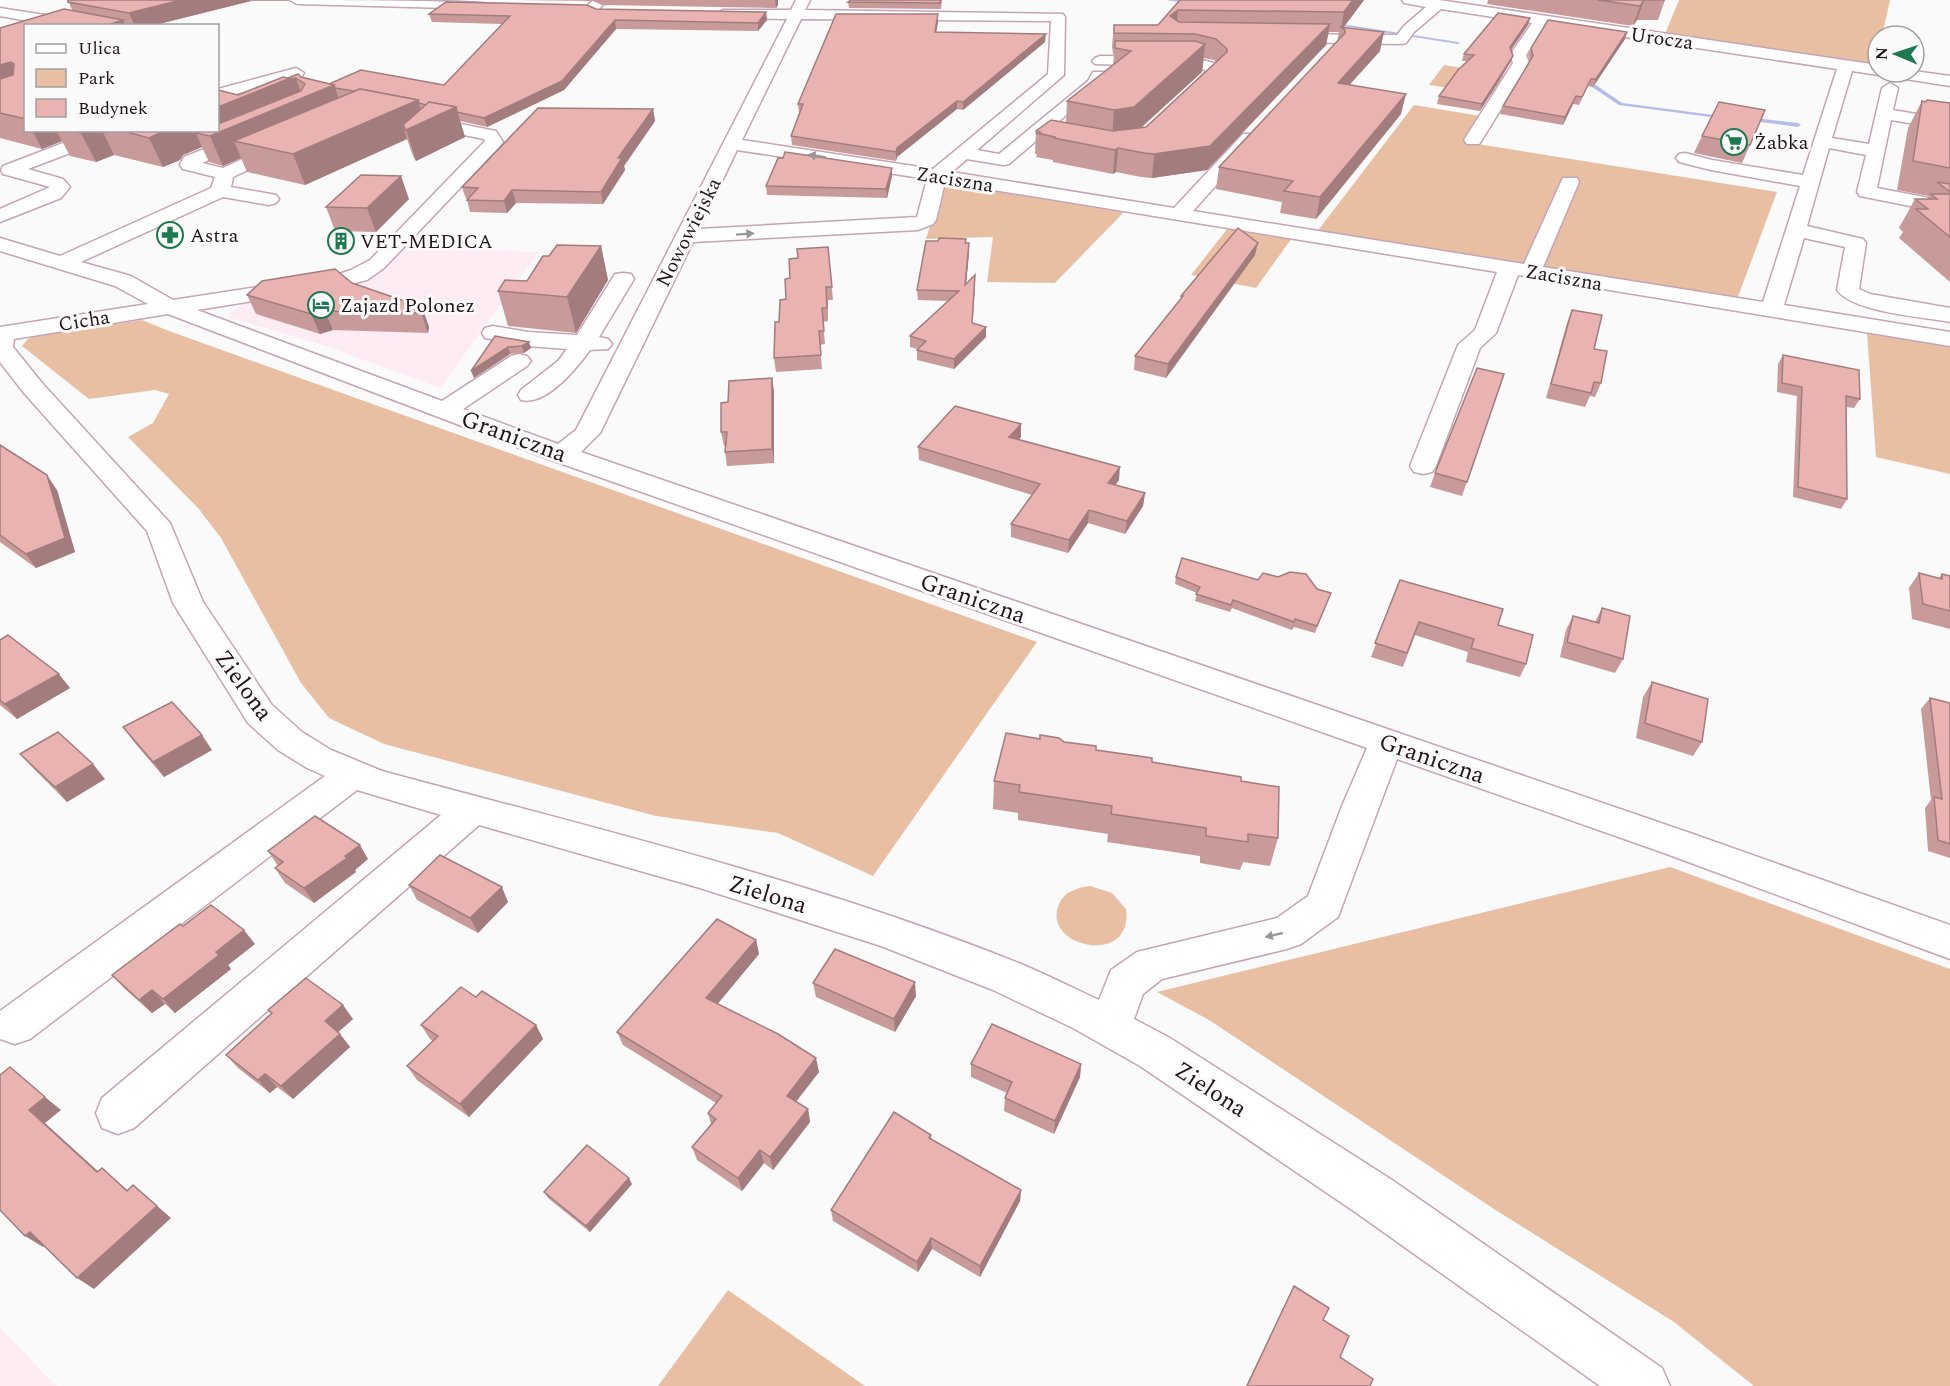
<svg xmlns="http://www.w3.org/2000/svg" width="1950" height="1386" viewBox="0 0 1950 1386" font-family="Spectral,serif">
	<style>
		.built { fill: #fdecf4 }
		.green { fill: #e8bfa3 }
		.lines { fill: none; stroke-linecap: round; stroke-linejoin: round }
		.stream { fill: #b5bce8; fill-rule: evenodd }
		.minor-casing { stroke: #c5a4b5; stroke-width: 3 }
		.minor { fill: #fff; fill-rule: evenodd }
		.wall { fill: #c89a99; fill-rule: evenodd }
		.shaded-wall { fill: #a37d7d }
		.building { fill: #e9b3b2; stroke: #a37d7d; stroke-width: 1.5 }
		.oneway { fill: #9c9699 }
		.labels { text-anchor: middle; stroke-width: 6; stroke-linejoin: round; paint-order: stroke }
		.far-street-label { font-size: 20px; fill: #22161c; stroke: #fafafa }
		.far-poi-label { font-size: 20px; fill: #22161c; stroke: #fafafa; text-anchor: start }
		.street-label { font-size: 24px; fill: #22161c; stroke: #fafafa }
	</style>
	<rect width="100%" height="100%" fill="#fafafa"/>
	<g class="built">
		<path d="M401,247L539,252L440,388L326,346L231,318V312L246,303L354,284L364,279Z"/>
		<path d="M0,1327L44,1374L57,1386H0Z"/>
	</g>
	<g class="green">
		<path d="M1679,0H1890L1882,36H1878V67L1665,34Z"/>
		<path d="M1444,65L1507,75L1495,95L1429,85Z"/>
		<path d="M1414,105L1481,116L1465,142L1777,192L1736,302L1316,233Z"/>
		<path d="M949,182L1125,211L1055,283L987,282L993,237L926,239L943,184Z"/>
		<path d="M1228,228L1292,238L1256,288L1191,275Z"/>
		<path d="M142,320L169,331L1037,642L873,876L778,833L656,816L384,744L329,718L301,683L221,538L198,508L128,437L153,423L169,394L155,390L89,399L22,346L28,339L36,336Z"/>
		<path d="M1867,333L1950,346V474L1876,457Z"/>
		<path d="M1670,867L1950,969V1386H1754L1674,1322L1494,1209L1209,1020L1157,992Z"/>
		<path d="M1090,886L1112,893L1126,909C1134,968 1040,947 1059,904C1065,891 1077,888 1090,886Z"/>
		<path d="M728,1290L865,1386H658Z"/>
	</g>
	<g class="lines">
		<g class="stream">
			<path d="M1166,0H1178L1193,3L1191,4Z"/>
			<path d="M1329,22L1458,42L1460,43L1458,44L1331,24Z"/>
			<path d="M1580,77H1584L1622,103L1729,117L1726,119L1619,105L1580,79Z"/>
			<path d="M1747,117L1798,123L1801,125L1798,127L1745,120Z"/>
		</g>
		<defs>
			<g id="minor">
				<path d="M290,0C316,0 485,0 494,5L487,9L297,4Z"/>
				<path d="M593,0H608L598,10L593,11L586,7Z"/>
				<path d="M796,0H810L805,10L1063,14L1065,17L1064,75L977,150L999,154L1088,81L1093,72H1105L1107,79L1105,82L1009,164L1003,165L967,159L952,172L1174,208L1243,134H1255L1258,138L1255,142L1193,211L1524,264L1561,182L1563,178H1577L1579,182L1543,267L1763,302L1800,186L1711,170L1679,162L1676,158L1679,154L1685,153L1712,160L1803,175L1837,69L1545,25L1526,55L1529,63L1482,140L1479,144H1467L1464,140L1513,63L1510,55L1532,23L1441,9L1414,32L1406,43L1401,44L1284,42L1277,38L1284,34L1397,35L1404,26L1426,7L1404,3L1402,0H1439L1878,65V72L1884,73L1878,75L1852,71L1832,138L1869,144L1882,88L1890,83L1898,88L1893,110L1950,120V130L1891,120L1877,188L1950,202V214L1860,196L1857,192L1866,155L1829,148L1807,226L1863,239L1866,243L1859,289L1870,294L1950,308V322C1923,317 1852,312 1837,290L1845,247L1804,238L1784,305L1950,332V346L1518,275L1496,333L1480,348L1436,466L1432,472L1423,474L1414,472L1410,466L1458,345L1475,330L1497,272L945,182L936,220L933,224L918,230L693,242L600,433L581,452L1690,833L1950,925V959L1664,853L1397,759L1338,917L1301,944L1287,949L1162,979L1143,994L1134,1019L1170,1038L1392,1180L1662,1368L1670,1386H1600L1358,1214L1140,1066L1073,1028L993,990L881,946L700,888L479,825L134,1128L118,1134L102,1128L96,1113L102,1098L441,815L357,790L30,1039L15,1044L0,1039V1011L325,776L307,768L278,750L248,723L173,603L147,531L24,393L0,362V327L148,304L115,286L0,251V238L60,256L211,188L215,177L183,169L180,165L184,157L247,132L253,133L256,137L253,141L202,163L223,168L278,142H290L293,146L290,150L233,177L231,187L276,195L279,199L276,203L269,205L223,197L81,262L131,276L173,300L336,275L351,270L370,260L485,141L484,139L414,125L411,121L414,117L420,116L496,131L503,142L500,146L384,268L367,280L338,287L197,310L442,401L511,356L519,354L527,356L531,361L527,366L463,409L558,444L576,430L787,19L723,18L716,14L723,10H791ZM801,19L1051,21L1048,74L933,169L742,140ZM737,150L927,179L917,217L699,229ZM168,314L551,460L1367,748L1342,806L1308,896L1277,918L1137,952L1111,970L1099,1000C1073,988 1047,975 1021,964C815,881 596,829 382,771L331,750L302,732L272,705L203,602L170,523L42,383L13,347L14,339Z"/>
				<path d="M0,8L64,18L71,22L69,26H55L0,16Z"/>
				<path d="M1100,56L1192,57L1217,64L1222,72L1193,101L1187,103L1179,98L1206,72L1205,70L1192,67L1095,64L1092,61L1095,58Z"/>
				<path d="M296,68L304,73L302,76L218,99V89Z"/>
				<path d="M1914,71L1950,76V86L1893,77L1885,72Z"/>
				<path d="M97,130H122L120,134L28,169L63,179L70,187L61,198L0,222V209L50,187L3,174L1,170L3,166Z"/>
				<path d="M623,273L631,274L634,279L599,337L608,339L612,344L608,349L590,350C576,369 546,406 521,400L518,395L521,390L558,361L567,349L528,346L485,338L482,333L485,328L493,326L528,332L577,335L615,274Z"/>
			</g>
		</defs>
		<use href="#minor" class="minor-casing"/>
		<use href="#minor" class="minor"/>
	</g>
	<g class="wall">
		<path d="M68,0H289L288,1H251L151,26H26V130H218L238,95L288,78L301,77L329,84L444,85L502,24L432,22L429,14L596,9L766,12L767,20L758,31L616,29L564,90L487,127L460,121L465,137L416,161L413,156L407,139L305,185L247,172L241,158L223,166L209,162L202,147L183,155L180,160L163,167L114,155L96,162L70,156L62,141L42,149L0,138V28L72,10Z"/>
		<path d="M518,0H778V5L776,8L602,5L593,1Z"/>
		<path d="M851,0H942L941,9L849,8L848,2Z"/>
		<path d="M1180,0H1364L1344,27L1380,51L1350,84L1401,114L1316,219L1280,213L1282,202L1216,189L1219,167L1337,42L1339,32H1329L1326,45L1207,170L1152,178L1141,177L1116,172L1113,174L1053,162V160L1036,157L1037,154H1035L1036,131L1066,123L1067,101L1113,65L1114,54H1113L1112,46L1114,25H1158ZM1204,58L1214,60L1216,62L1146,127H1141L1202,72Z"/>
		<path d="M1488,0H1665L1658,20H1637L1633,26L1487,4Z"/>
		<path d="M938,14V22L936,33L1045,42L963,110L957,109L897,157L896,161L792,145L791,136L800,112H799L798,104Z"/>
		<path d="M1530,18L1528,25L1511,50L1513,56L1510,63L1480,111L1437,104L1439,96L1467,61H1462L1464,54Z"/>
		<path d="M1627,32L1625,39L1593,87L1588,86L1579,105L1573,104L1563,125L1500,114L1503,106L1530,62L1528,55L1531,48Z"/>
		<path d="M1927,100L1950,103V282L1899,238L1903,232L1899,228L1915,199H1927L1929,196L1897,190L1908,128L1922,101L1925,102Z"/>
		<path d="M653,109L655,121L624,166L625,170L603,204L516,203L507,213L470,212L467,200V199H466L462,187Z"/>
		<path d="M1702,136L1750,145L1742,163L1694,153Z"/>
		<path d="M892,176L887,198L767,195L766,186Z"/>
		<path d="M409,199L376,232L335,231L326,207Z"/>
		<path d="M966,243L969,253L966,284L975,285L972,323L986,337L954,369L917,360V350L918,349L910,347V336L948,301L918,300L917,290Z"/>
		<path d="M601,246L608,280L576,333L508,326L498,291L527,281L549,256Z"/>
		<path d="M828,247L833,300H828V321L823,322L825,344L820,345L822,369L776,372L774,358L779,322L786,299L790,278L798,258Z"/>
		<path d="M1255,255L1166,378L1134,370L1135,356L1181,299V296Z"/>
		<path d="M352,283L422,307L429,327L428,333L333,330L320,334L256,314L247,295Z"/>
		<path d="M1572,310L1594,349L1601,383L1595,397L1590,396L1585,407L1546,398L1567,323Z"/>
		<path d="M495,336L531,348L524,353L510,354L474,378Z"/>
		<path d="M1783,355L1860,399L1854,408L1846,407L1847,499L1841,509L1793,497L1797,396L1777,392L1778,364Z"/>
		<path d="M1504,374L1462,496L1430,487L1435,473Z"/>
		<path d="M774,391V463L727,466L725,452V446H724L721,432L728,402Z"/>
		<path d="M1021,424V437L1018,440L1119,480L1115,485L1145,493L1143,506L1125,534L1088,523L1068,553L1011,537V524L1032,495L919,460L918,447Z"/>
		<path d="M0,445L57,490L75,552L36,568L0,542Z"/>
		<path d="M1919,573L1939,578L1942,574L1950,576V629L1912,619L1909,588Z"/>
		<path d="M1176,577L1258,580L1317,589L1328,600L1315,633L1294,627L1292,630L1232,608L1230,612L1195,601L1197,593L1175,584Z"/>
		<path d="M1400,580L1498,625L1526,664L1520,677L1466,662L1468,652L1415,635L1403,667L1371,657Z"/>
		<path d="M1602,608L1623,659L1615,673L1560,657L1566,630L1573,616L1595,622Z"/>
		<path d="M0,640L70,688L17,719L0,705Z"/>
		<path d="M1652,682L1702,742L1693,756L1636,738L1643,697Z"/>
		<path d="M1930,698L1950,703V858L1928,851L1925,808L1931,800L1921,709Z"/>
		<path d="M123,727L212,750L164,777L134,742Z"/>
		<path d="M1040,739L1064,742L1096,750L1241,781L1278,838L1270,866L1243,862L1240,870L1200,863V856L1107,842L1108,834L1018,820V813L993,809L994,781Z"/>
		<path d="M20,754L105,779L67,802L33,768Z"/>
		<path d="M268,851L368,859L355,870L356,872L314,903L285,883L275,868L278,866Z"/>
		<path d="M409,885L508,902L478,933L417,900Z"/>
		<path d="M183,926L255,944L228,965L231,969L175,1013L165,1004L152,1013L125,989L112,975Z"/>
		<path d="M756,940L759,954L717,1004L819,1072L796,1102L808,1109L810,1122L773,1170L764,1163L742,1191L697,1160L692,1147L711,1124L708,1113L716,1103L623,1045L617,1032Z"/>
		<path d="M813,983L916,996L895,1032L816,997Z"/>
		<path d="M476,997L536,1025L543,1039L469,1117L417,1080L407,1066L433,1041L430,1039L421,1025Z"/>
		<path d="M268,1010L353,1019L338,1032L350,1047L293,1099L277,1087L270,1093L238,1068L226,1055L271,1014Z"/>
		<path d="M971,1064H1081L1080,1077L1054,1134L1004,1111L1005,1098L1007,1093L971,1077Z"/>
		<path d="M931,1135V1139L1021,1190L1020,1201L980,1277L932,1249L918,1272L833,1221L831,1210Z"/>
		<path d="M632,1184L590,1232L548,1198L544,1192Z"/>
		<path d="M1294,1286L1340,1357L1370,1386H1246Z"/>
	</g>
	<g class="shaded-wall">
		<path d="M181,0H250L251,1L151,26H135L129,13Z"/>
		<path d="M775,0H778V5L776,8Z"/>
		<path d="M1353,0H1364L1343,28L1341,27L1344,12Z"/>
		<path d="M1644,0L1637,20L1633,26L1640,6Z"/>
		<path d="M1178,10L1176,30L1170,16Z"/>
		<path d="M766,12L767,20L758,31V23Z"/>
		<path d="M938,14V22L935,40V32Z"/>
		<path d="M1530,18L1528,25L1508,54L1510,47Z"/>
		<path d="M123,20L126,26H105Z"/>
		<path d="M615,20L616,29L564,90L487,127L484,118Z"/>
		<path d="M1330,24L1326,45L1207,170L1152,178L1154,154Z"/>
		<path d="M1384,32L1380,51L1334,102L1338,83Z"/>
		<path d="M1627,32L1625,39L1593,87L1596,79Z"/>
		<path d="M1046,34L1045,42L963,110V102Z"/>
		<path d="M1205,44L1202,72L1131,137L1112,140L1114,110Z"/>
		<path d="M1513,56L1510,63L1480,111L1482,104Z"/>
		<path d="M11,62L25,89L0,97V65Z"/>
		<path d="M296,78L303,98L334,85L344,113L234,141L241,158L223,166L210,136L196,133L202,147L183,155L180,160L163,167L149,138L166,130H218V107L288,79Z"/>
		<path d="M1406,94L1401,114L1316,219L1320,197Z"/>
		<path d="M1576,96L1573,104L1563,125L1565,117Z"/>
		<path d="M418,100L424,122L456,107L465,137L416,161L406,130L403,125L407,139L305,185L293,154Z"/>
		<path d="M957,101V109L897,157L896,161V152L897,148Z"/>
		<path d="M653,109L655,121L624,166L625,170L603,204L601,192L618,158Z"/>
		<path d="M32,130H56L62,141L42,149Z"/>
		<path d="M72,130H102L114,155L96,162L81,133Z"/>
		<path d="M1118,148L1116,172L1113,174L1115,150Z"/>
		<path d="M892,168V176L887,198L886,189Z"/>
		<path d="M401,176L409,199L376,232L367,208Z"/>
		<path d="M512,190L516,203L507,213L504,201Z"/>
		<path d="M969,243V253L965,295V285Z"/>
		<path d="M1258,243L1255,255L1166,378L1168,364Z"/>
		<path d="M601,246L608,280L576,333L567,297Z"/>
		<path d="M975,275V285L972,334V323Z"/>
		<path d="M422,307L429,327L428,333L421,313Z"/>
		<path d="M325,311L333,330L320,334L311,314Z"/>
		<path d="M986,327V337L954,369V359Z"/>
		<path d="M529,342L531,348L524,353L522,346Z"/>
		<path d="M508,347L510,354L474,378L471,371Z"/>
		<path d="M772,378L774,391V463L772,449Z"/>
		<path d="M1021,424V437L1009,450V437Z"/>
		<path d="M1120,467L1119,480L1107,496L1108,483Z"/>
		<path d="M47,475L57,490L75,552L36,568L26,554Z"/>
		<path d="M1145,493L1143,506L1125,534L1127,521Z"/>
		<path d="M1089,510L1088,523L1068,553L1069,540Z"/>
		<path d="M59,674L70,688L17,719L5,704Z"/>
		<path d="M202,735L212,750L164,777L153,762Z"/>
		<path d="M93,764L105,779L67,802L55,787Z"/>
		<path d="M360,845L368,859L355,870L356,872L314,903L304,888Z"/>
		<path d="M502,887L508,902L478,933L470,918Z"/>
		<path d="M244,930L255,944L228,965L231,969L175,1013L163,999L216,952Z"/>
		<path d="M756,940L759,954L711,1012L706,998Z"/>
		<path d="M915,982L916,996L895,1032L894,1019Z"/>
		<path d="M152,990L165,1004L152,1013L139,1000Z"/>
		<path d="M343,1005L353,1019L335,1035L325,1021Z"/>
		<path d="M536,1025L543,1039L469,1117L460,1104Z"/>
		<path d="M340,1034L350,1047L293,1099L281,1086Z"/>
		<path d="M816,1058L819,1072L790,1109L787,1096Z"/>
		<path d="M1081,1064L1080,1077L1054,1134L1055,1121Z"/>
		<path d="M265,1074L277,1087L270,1093L258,1080Z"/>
		<path d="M45,1097L61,1110L45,1123L112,1184L97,1172L29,1110Z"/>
		<path d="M808,1109L810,1122L773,1170L770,1157Z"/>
		<path d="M760,1150L764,1163L742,1191L738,1178Z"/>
		<path d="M102,1168L117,1181L142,1203L127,1191Z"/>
		<path d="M629,1178L632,1184L590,1232L586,1226Z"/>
		<path d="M133,1185L171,1218L94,1289L77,1278Z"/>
		<path d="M1021,1190L1020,1201L980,1277V1266Z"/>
		<path d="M30,1232L47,1243L43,1247L25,1236Z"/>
		<path d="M931,1238L932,1249L918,1272L917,1262Z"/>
	</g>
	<g class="building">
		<path d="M68,0H181L129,13L68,2Z"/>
		<path d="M851,0H941L940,3L848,2Z"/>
		<path d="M1180,0H1353L1344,12L1178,10L1170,16L1179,22L1330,24L1210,146L1154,154L1144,153L1118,148L1115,150L1054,138L1055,137L1037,133L1040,132L1036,131L1051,120L1113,131L1146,127L1227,52V49L1216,39L1195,34L1114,33V25H1158Z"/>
		<path d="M1598,0H1665H1644L1640,6Z"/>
		<path d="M446,2L587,5L596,9L766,12L758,23L615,20L562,81L484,118L457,112L456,107L429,102L426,105L419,103L418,100L360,89L354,91L335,88L334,85L329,84L361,70L444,85L510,16L429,14Z"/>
		<path d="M64,9L123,20L105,26H26V119L0,113V79L13,75L14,64L11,62L0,65V28Z"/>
		<path d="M1498,13L1530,18L1510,47L1513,56L1482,104L1439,96L1458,70L1474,55L1464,54Z"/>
		<path d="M836,14H938L935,32L1046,34L963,102L957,101L897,148L896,152L791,136L803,104H798Z"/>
		<path d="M1548,20L1627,32L1596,79H1591L1582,97L1576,96L1565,117L1503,106L1533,56L1531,48Z"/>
		<path d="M1340,27L1384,32L1338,83L1406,94L1320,197L1284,191L1293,181L1219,167L1345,33V30Z"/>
		<path d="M1115,41H1195L1205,44L1134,107L1114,110L1067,101L1131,51L1115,48Z"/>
		<path d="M298,74L301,77L334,85L210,136L196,133L202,130H218V124L301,91L305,84L296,78L288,79L218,107V90L238,95L283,77L288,78Z"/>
		<path d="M360,89L418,100L293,154L234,141Z"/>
		<path d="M1927,100L1950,103V168L1913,161L1922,101L1926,102Z"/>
		<path d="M429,102L456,107L406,130L403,125Z"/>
		<path d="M1719,102L1765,110L1750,145L1702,136Z"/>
		<path d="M538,108L653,109L618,158H622L601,192L512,190L504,201L467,200L478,188L462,187Z"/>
		<path d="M72,130H86L81,133Z"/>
		<path d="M119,130H166L149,138Z"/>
		<path d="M785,152L892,168L886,189L766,186L778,158H783Z"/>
		<path d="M361,175L401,176L367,208L326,207Z"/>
		<path d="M1937,182L1950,184V192Z"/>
		<path d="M1931,194H1950V237L1916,209H1928L1915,199H1937Z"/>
		<path d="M1238,228L1258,243L1168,364L1135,356L1183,296H1181Z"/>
		<path d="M939,238L966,239L965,243H969L965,285L975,275L972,323L986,327L954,359L917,350L926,341L910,336L959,291L917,290L926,241H938Z"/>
		<path d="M557,245L601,246L567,297L498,291L505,280L527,281L543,256H549Z"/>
		<path d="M828,247L832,287H826L827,308H822L824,331H819L821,355L774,358L775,322H779L780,300L786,299L785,279L790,278L789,259L798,258L797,249Z"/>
		<path d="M335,269L352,283L422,307L421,313L325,311L311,314L247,295L262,281Z"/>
		<path d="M1572,310L1602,315L1594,349L1607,351L1601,383L1594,382L1591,393L1551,384Z"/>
		<path d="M495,336L529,342L522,346L508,347L471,371Z"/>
		<path d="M1783,355L1859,370L1860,399L1846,396L1847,499L1798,487L1802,387L1782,383Z"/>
		<path d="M1477,368L1504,374L1467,482L1435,473Z"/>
		<path d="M772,378V449L725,452L727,432H721V403L728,402L729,381Z"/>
		<path d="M955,406L1021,424L1009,437L1120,467L1108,483L1145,493L1127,521L1089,510L1069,540L1011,524L1040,484L918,447Z"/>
		<path d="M0,445L47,475L65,538L26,554L0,535Z"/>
		<path d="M1182,558L1258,580L1263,573L1278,577L1290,572L1306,574L1317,589L1331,593L1317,626L1295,619L1294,622L1233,600L1231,605L1196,594L1200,587L1176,577Z"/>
		<path d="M1919,573L1942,579V574L1950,576V611L1923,604Z"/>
		<path d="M1400,580L1503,609L1498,625L1533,635L1526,664L1471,648L1474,639L1419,622L1407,653L1375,643Z"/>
		<path d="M1602,608L1630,616L1623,659L1567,642L1573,616L1599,623Z"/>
		<path d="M8,635L59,674L5,704L0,700V640Z"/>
		<path d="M1652,682L1708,699L1702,742L1645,723Z"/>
		<path d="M1930,698L1950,703V844L1938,840L1934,797L1942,799Z"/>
		<path d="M172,702L202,735L153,762L123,727Z"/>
		<path d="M58,732L93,764L55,787L20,754Z"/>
		<path d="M1006,733L1040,739V735L1059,738L1064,742L1096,746V750L1152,758V762L1241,777V781L1279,787L1278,838L1248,834V842L1206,836V828L1111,814L1112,806L1019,792L1020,785L994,781Z"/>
		<path d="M315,816L360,845L345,856L347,858L304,888L275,868L283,862L268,851Z"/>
		<path d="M440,855L502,887L470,918L409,885Z"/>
		<path d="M211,905L244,930L216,952L219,955L163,999L152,990L139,1000L112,975L180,924L183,926Z"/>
		<path d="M717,919L756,940L706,998L778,1034L816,1058L787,1096L808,1109L770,1157L760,1150L738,1178L692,1147L716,1119L708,1113L722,1096L617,1032Z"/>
		<path d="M835,949L915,982L894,1019L813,983Z"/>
		<path d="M306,978L343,1005L325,1021L340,1034L281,1086L265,1074L258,1080L226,1055L272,1013L268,1010Z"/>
		<path d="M461,987L476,997L482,991L536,1025L460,1104L407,1066L438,1036L421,1025Z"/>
		<path d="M992,1024L1081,1064L1055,1121L1005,1098L1012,1082L971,1064Z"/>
		<path d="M10,1067L45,1097L29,1110L97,1172L102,1168L127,1191L133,1185L157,1206L77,1278L30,1232L25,1236L0,1210V1075Z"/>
		<path d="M894,1112L931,1135L929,1138L1021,1190L980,1266L931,1238L917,1262L831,1210Z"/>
		<path d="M587,1145L629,1178L586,1226L544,1192Z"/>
		<path d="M1294,1286L1329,1308L1323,1320L1349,1336L1340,1357L1373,1379L1370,1386H1247Z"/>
	</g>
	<defs><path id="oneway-solid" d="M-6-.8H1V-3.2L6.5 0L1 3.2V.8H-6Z" transform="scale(1.5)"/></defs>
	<g class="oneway">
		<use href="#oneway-solid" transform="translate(817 156) rotate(-171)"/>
		<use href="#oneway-solid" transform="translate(745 234) rotate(-4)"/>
		<use href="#oneway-solid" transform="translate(1274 935) rotate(167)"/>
	</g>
	<defs>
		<symbol id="supermarket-ring" viewBox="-11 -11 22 22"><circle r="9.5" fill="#fafafa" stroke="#1d794f" stroke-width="1.5"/><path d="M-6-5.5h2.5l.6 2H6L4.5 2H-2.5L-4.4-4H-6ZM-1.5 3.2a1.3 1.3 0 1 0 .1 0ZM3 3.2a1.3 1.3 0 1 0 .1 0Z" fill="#1d794f"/></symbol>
		<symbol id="pharmacy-ring" viewBox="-11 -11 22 22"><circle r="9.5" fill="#fafafa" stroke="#1d794f" stroke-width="1.5"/><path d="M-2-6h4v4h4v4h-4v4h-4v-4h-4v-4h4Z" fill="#1d794f"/></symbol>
		<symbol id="building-ring" viewBox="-11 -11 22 22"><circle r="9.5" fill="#fafafa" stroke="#1d794f" stroke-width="1.5"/><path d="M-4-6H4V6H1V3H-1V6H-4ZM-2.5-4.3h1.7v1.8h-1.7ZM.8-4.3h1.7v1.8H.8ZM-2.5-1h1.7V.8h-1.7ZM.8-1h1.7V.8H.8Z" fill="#1d794f"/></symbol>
		<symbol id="hotel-ring" viewBox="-11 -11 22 22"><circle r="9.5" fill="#fafafa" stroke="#1d794f" stroke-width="1.5"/><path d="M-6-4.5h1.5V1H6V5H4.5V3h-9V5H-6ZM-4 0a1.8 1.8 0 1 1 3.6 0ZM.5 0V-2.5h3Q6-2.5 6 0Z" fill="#1d794f"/></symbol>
	</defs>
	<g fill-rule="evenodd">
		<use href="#supermarket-ring" x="1719" y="127" width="30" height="30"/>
		<use href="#pharmacy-ring" x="155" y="220" width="30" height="30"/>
		<use href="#building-ring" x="326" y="226" width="30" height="30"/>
		<use href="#hotel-ring" x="306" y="290" width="30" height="30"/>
	</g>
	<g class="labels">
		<g class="far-street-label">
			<text transform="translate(1662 38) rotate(8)" y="7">Urocza</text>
			<text transform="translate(955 179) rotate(9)" y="7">Zaciszna</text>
			<text transform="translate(688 232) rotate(-63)" y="7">Nowowiejska</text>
			<text transform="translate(1564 277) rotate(10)" y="7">Zaciszna</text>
			<text transform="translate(84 320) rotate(-9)" y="7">Cicha</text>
		</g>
		<g class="far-poi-label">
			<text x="1754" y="149">Żabka</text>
			<text x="190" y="242">Astra</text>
			<text x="360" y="248">VET-MEDICA</text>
			<text x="340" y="312">Zajazd Polonez</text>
		</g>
		<g class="street-label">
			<text transform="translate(514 436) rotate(20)" y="8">Graniczna</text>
			<text transform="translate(973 598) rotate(19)" y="8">Graniczna</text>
			<text transform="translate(244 685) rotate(54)" y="8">Zielona</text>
			<text transform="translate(1432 758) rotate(19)" y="8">Graniczna</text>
			<text transform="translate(768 894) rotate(17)" y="8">Zielona</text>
			<text transform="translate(1211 1089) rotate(33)" y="8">Zielona</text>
		</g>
	</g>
	<rect x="24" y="24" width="195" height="108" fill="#fafafa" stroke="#a49fa1" stroke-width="1.5"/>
	<rect x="36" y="44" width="30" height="9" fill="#ffffff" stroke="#a49fa1" stroke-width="1.5"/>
	<text x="78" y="54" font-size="18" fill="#22161c">Ulica</text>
	<rect x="36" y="69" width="30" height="18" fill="#e8bfa3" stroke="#a49fa1" stroke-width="1.5"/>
	<text x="78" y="84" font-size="18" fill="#22161c">Park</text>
	<rect x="36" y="99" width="30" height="18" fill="#e9b3b2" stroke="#a49fa1" stroke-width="1.5"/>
	<text x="78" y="114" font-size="18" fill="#22161c">Budynek</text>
	<g transform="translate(1896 54) rotate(272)"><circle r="28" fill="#fafafa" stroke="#a49fa1" stroke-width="1.5"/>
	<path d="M0-4.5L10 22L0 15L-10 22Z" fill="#1d794f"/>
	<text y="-9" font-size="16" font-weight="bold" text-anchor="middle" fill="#22161c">N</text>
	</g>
</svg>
